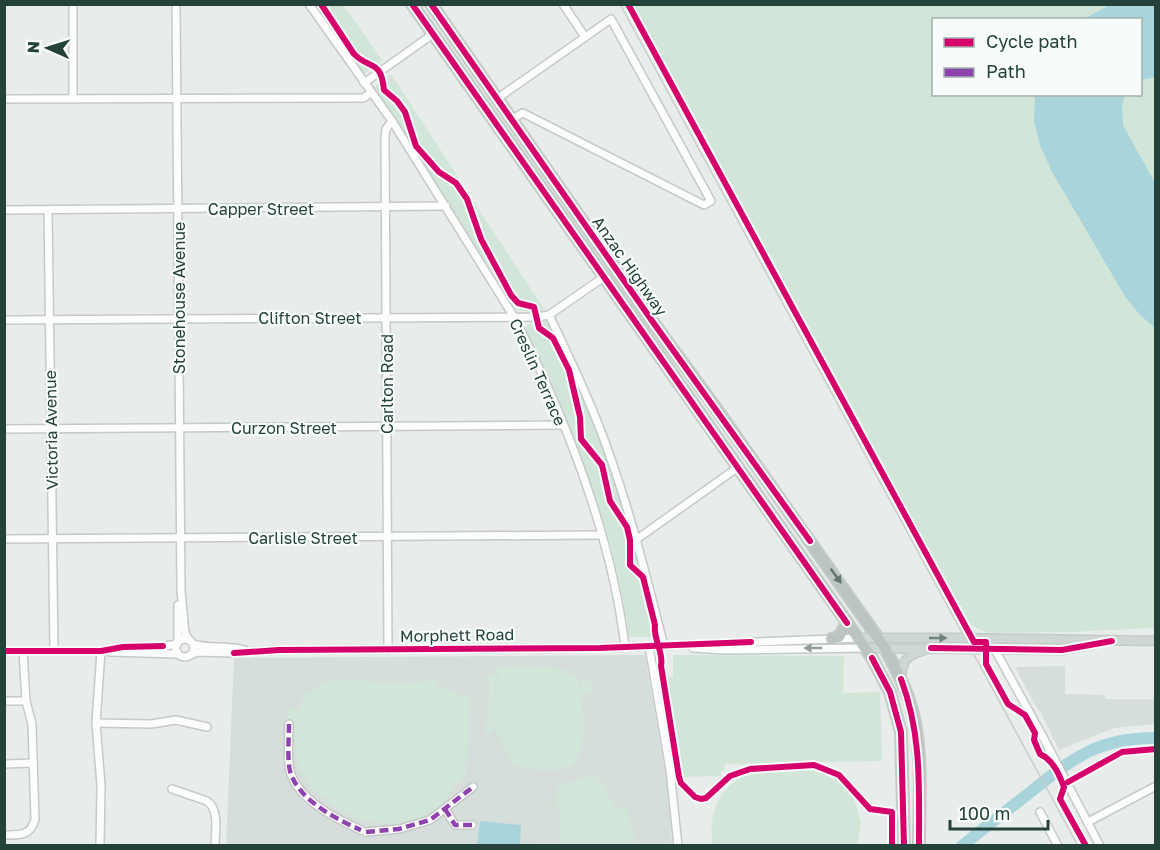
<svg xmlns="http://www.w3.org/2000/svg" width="1160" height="850" viewBox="0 0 1160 850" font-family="'Golos Text',sans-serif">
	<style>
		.built { fill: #d6dedb }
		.green { fill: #d1e6d8; fill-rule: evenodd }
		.water { fill: #a9d4db }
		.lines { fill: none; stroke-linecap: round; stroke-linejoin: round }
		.river { stroke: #a9d4db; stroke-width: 12 }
		.minor-casing { stroke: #c5cac8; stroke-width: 10 }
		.major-casing { stroke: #c3ccc9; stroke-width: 11 }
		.highway-casing { stroke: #c3ccc9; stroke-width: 14 }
		.minor { stroke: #fcfcfc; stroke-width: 7 }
		.major { stroke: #cfd7d5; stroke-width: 8 }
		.highway { stroke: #bcc4c2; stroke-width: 10 }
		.tram { stroke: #c9cdcc; stroke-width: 1.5 }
		.quiet { stroke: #8e44ad; stroke-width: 4.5; stroke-dasharray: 9 4.5; stroke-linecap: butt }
		.cycleway-casing { stroke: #f7fbf9; stroke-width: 10 }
		.cycleway { stroke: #d6006c; stroke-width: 6 }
		.oneway { fill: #617670 }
		.oneway2 { fill: #718580 }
		.oneway3 { fill: #909f9b }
		.labels { text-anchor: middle; stroke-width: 4.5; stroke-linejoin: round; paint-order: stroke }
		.street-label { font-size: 16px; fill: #24423a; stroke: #f7fbf9 }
	</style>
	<rect width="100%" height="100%" fill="#e8edeb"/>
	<g class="built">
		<path d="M645,655L667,783L672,845L226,846L234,658Z"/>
		<path d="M1065,666V694L1105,695L1106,699H1155V724L1114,728L1059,750L1041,713L1034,703L1015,667Z"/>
	</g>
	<g class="green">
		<path d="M314,5H343L383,61L363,75Z"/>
		<path d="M633,5H1155V628L1069,632L987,633L969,624ZM934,20H1140V94H934Z"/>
		<path d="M391,74L545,311H519L510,300L393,116L373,88Z"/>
		<path d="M535,320H550L604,446L635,540L660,637H629C617,535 571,426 525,334L527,326Z"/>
		<path d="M673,655L844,656L843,693L880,692L882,761L725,764L724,771H721V776L682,777L666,689L667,677H673Z"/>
		<path d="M498,667C516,667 562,663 575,676C578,680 579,685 580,689L581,681H591V693L581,694C583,712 588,756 570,766C555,775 529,768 513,765L500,738L495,736L498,735C487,716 498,688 498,667Z"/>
		<path d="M488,674H496L495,685H493L492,733H484L485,722H488L490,685L487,684Z"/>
		<path d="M329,680L411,683L434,680L435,685L470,699L466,774L439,805L419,820L389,824L358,819L332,805L310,786L298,767L294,736L295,717L294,719H287L288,709L297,708L296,713L305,695Z"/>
		<path d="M814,770L837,780L854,798L861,822L857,845H713C707,815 720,780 754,774C773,770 794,771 814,770Z"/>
		<path d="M592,774L604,785L613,805L627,809L636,845H538V843L559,845L561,806H555L558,784L568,783Z"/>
	</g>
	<g class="water">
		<path d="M1111,4L1155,5V77L1141,80L1140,20L1084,19Z"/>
		<path d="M1035,95H1125L1122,105L1123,125L1155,183V328L1140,315L1126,298L1052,172L1040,145L1034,121Z"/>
		<path d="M480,821L521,825L520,845H477Z"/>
	</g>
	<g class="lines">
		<path class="river" d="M962,846C984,828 1006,811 1028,794C1072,759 1096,738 1156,738"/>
		<defs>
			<g id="minor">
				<path d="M73,4V99"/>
				<path d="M176,4L181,591L185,633L189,640"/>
				<path d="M309,4L392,121L514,317C565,416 612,536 625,647"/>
				<path d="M563,4L585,37"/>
				<path d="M364,83L433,34"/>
				<path d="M498,98L611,19L711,201L704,205L523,113L512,119"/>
				<path d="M4,99L363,98L371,93"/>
				<path d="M4,210L446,206"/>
				<path d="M48,210L54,651"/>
				<path d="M549,315C572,363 595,411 612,462C633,522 648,584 664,646"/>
				<path d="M4,320L537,317L549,315L604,277"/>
				<path d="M4,429L563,425"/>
				<path d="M4,539L602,535"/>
				<path d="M637,539L737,468"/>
				<circle cx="185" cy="648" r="9"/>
				<path d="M178,642V605"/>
				<path d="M193,644C210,649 227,645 245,650"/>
				<path d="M649,646L670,770L678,846"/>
				<path d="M693,648L724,650L866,648"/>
				<path d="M994,648L1043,737L1100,846"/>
				<path d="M388,650L385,138L386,129L392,121"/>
				<path d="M4,651H101L123,647L166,646L176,644"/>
				<path d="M110,652L178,654"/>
				<path d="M190,655L198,652L234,653L279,650L600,648L858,638"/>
				<path d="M4,701H26"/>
				<path d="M96,723L151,724L176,720L207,727"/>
				<path d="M289,724C289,737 287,759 290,771C298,800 336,819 361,830"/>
				<path d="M4,764L33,763"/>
				<path d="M172,789L207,801C220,810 215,832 215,846"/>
				<path d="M445,809L455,825H472"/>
				<path d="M1040,812L1058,846"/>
				<path d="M1088,822L1156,786"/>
				<path d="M366,832L399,829L430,820L473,787"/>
				<path d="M4,835C20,835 31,836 35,819L32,724L26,701L23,651"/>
				<path d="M100,846L101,785L96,723L101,651"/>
			</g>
			<g id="major">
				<path d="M858,638H961L1156,641"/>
				<path d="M866,648L1062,650L1094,644"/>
				<path d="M901,679C902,662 905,656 922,651"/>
			</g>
			<g id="highway">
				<path d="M412,4L872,658L890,692L901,732L904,846"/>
				<path d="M431,4L655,325L715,407L885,648C894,666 904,683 910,703C924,748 919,799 919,846"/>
				<path d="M831,639L839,637L847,623"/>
			</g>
		</defs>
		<use href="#minor" class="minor-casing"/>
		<use href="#major" class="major-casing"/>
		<use href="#highway" class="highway-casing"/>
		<use href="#minor" class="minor"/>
		<use href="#major" class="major"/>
		<use href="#highway" class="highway"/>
		<path class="tram" d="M620,4L1078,846"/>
		<g class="quiet">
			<path d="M289,724C289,737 287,759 290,771C298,800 336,819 361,830"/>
			<path d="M445,809L455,825H472"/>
			<path d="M366,832L399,829L430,820L473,787"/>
		</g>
		<defs>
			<g id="cycleway">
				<path d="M321,4L354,54C370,70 381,59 384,90L397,101L405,112L416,146L439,172L456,183L467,199L481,239L511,295L518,303L534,307L539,328L553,338L569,370L580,417L581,439L602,465L610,501L627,527L630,540V565L643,577L655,625C653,640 664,652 661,666L679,777L681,783L695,797L701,799L706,798L730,776L750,769L814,765L839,775L870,809L892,812V846"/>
				<path d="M412,4L847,623"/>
				<path d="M431,4L655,325L810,541"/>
				<path d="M628,4L974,642H986V664L1008,704L1025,715L1035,733L1034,740L1040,754C1053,760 1059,774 1064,787L1060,799L1086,846"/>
				<path d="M931,648L1062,650L1112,641"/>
				<path d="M4,651H101L123,647L163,646"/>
				<path d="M234,653L279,650L600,648L751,642"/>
				<path d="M872,658L890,692L901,732L904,846"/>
				<path d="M901,679C922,735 919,787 919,846"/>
				<path d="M1068,782L1122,752L1156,749"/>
			</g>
		</defs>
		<use href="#cycleway" class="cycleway-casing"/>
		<use href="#cycleway" class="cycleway"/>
	</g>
	<defs><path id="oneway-solid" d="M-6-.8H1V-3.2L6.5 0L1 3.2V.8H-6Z" transform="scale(1.5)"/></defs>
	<use class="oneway" href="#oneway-solid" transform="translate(836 576) rotate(54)"/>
	<use class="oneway2" href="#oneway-solid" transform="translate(938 638)"/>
	<use class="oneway3" href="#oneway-solid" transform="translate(813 648) rotate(180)"/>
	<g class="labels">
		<g class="street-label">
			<text x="261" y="215">Capper Street</text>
			<text transform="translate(630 266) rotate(55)" y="6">Anzac Highway</text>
			<text transform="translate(179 298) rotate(-90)" y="6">Stonehouse Avenue</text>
			<text x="310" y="324">Clifton Street</text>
			<text transform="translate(538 372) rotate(66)" y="6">Creslin Terrace</text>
			<text transform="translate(387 384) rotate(-90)" y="6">Carlton Road</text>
			<text x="284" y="434">Curzon Street</text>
			<text transform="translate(51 430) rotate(-91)" y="6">Victoria Avenue</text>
			<text x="303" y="544">Carlisle Street</text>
			<text transform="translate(457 635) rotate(-1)" y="6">Morphett Road</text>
		</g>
	</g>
	<rect width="1160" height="850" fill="none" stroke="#24423a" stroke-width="12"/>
	<rect x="932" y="18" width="210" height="78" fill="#f7fbf9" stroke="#a3b1ad" stroke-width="1.5"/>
	<rect x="944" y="38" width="30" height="9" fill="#d6006c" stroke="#a3b1ad" stroke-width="1.5"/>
	<text x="986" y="48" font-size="18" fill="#24423a">Cycle path</text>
	<rect x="944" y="68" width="30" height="9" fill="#8e44ad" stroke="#a3b1ad" stroke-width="1.5"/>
	<text x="986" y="78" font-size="18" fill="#24423a">Path</text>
	<g transform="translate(48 48) rotate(273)" stroke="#f7fbf9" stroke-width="4.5" paint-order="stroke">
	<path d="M0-4.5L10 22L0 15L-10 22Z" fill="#24423a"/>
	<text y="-9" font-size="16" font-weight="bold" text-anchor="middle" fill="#24423a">N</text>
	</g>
	<path d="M950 820v9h98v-9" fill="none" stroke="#24423a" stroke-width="3"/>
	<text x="959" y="820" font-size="18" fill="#24423a" stroke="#f7fbf9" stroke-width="4.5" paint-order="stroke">100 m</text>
</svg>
